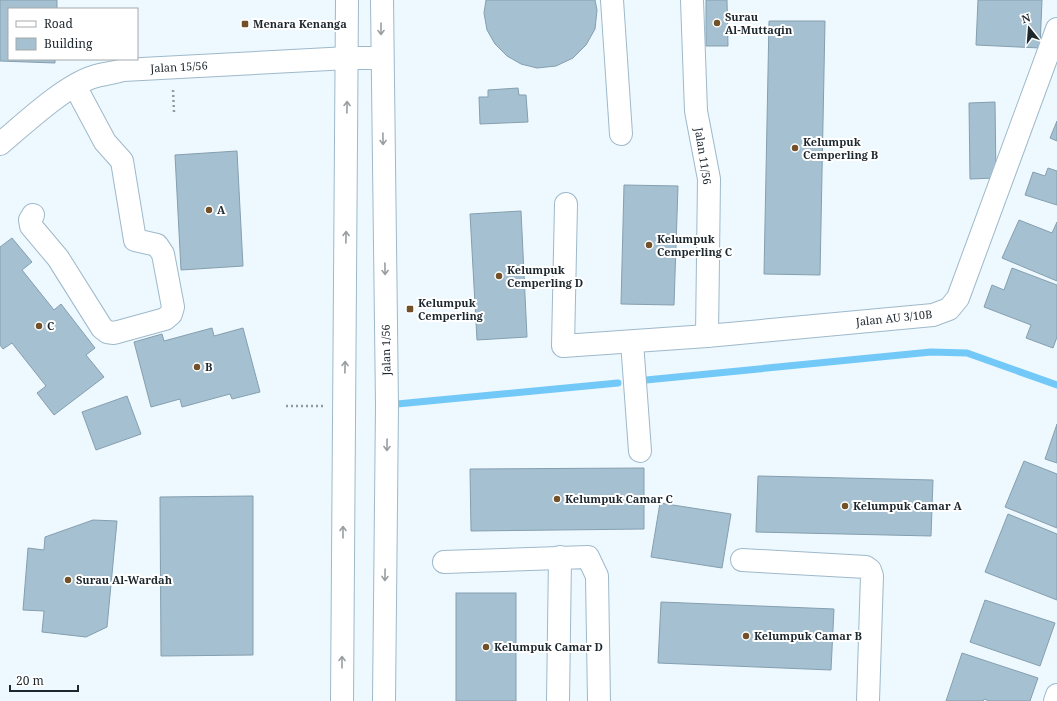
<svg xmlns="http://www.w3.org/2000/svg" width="1057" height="701" viewBox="0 0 1057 701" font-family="'Noto Serif',serif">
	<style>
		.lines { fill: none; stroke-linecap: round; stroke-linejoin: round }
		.stream { stroke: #72c8f7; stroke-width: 7 }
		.building { fill: #a5c0d0; stroke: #859faf }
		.minor-casing { stroke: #9eb9ca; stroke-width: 24 }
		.major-casing { stroke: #9eb9ca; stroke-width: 24 }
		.path { stroke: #909ba2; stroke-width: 2.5; stroke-dasharray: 2 3; stroke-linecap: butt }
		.minor { stroke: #fff; stroke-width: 22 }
		.major { stroke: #fff; stroke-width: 22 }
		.oneway { stroke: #999ea1 }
		.poi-dot { fill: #725028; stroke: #fff; stroke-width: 1.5 }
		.labels { text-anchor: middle; stroke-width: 4; stroke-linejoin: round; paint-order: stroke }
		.poi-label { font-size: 11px; font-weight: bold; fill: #1d272e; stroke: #fff; text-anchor: start }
		.street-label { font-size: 11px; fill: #1d272e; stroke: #fff }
	</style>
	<rect width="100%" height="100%" fill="#edf8ff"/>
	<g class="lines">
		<g class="stream">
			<path d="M646,380L931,352L967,353L1057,385"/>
			<path d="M397,404L618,383"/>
		</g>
	</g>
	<g class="building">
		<path d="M0,0H57V9H9V59H55V63L0,61Z"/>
		<path d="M486,0H595L597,10L595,29L586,45L573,58L556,66L537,68L521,64L507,56L495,44L487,30L484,13Z"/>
		<path d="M706,0H727L728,46H706Z"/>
		<path d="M978,0H1042L1040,48L976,45Z"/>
		<path d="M769,21H825L820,275L764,274Z"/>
		<path d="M518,88L519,95H526L528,122L480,124L479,97H488V90Z"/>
		<path d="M995,102L996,178L970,179L969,103Z"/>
		<path d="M1057,121V141L1050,138Z"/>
		<path d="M237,151L243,266L181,270L175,155Z"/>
		<path d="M1048,168L1057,171V205L1025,195L1033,172L1045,176Z"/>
		<path d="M624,185L678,186L674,305L621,304Z"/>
		<path d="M521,211L527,337L477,340L470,214Z"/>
		<path d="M1019,220L1052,233L1057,222V281L1002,258Z"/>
		<path d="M12,238L32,262L22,270L54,310L61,304L95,348L86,355L104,377L54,415L37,393L46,386L12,343L3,349L0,345V247Z"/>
		<path d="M1012,268L1057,285V337L1053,348L1026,338L1031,325L984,307L992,285L1004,290Z"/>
		<path d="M212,328L214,336L243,328L260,392L232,399L230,394L182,407L180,399L151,407L134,342L162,334L164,341Z"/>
		<path d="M127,396L141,434L96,450L82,412Z"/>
		<path d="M1057,424V463L1045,459Z"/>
		<path d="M1024,461L1057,474V528L1005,507Z"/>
		<path d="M644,468V529L471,531L470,469Z"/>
		<path d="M758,476L933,480L931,536L756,532Z"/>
		<path d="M253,496V655L161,656L160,497Z"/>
		<path d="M660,503L731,514L722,568L651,557Z"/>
		<path d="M1008,514L1057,534V600L985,572Z"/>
		<path d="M93,520L117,521L107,627L86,637L42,632L44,611L23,610L28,548L44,550L45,537Z"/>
		<rect x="456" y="593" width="60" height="108"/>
		<path d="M985,600L1055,623L1040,666L970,642Z"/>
		<path d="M661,602L834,609L831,670L658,663Z"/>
		<path d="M962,653L1038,678L1030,701H989L984,699L983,701H946Z"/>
	</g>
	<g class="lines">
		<defs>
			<g id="minor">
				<path d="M612,0L621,134"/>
				<path d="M692,0L696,111L709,179L707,336"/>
				<path d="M0,144C24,124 64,86 93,77C102,74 113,73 123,70L348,58H381"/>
				<path d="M566,204L563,346L707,336L933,315L949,309L958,298L1057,29"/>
				<path d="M33,215L30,220L31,226L58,258L102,328L107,332L114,333L165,319L171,314L173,307L163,254L157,245L135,240L122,161L105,142L75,86"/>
				<path d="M632,342L640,451"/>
				<path d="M742,560L866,567L870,570L872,576L868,701"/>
				<path d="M444,562L588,557L597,576L599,701"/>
				<path d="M558,701L560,557"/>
				<path d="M1055,701L1057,695"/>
			</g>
			<g id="major">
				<path d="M382,0L387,406L384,701"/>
				<path d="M342,701L347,0"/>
			</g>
		</defs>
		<use href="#minor" class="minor-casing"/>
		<use href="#major" class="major-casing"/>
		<g class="path">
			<path d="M173,90L174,112"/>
			<path d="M286,406H323"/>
		</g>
		<use href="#minor" class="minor"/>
		<use href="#major" class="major"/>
	</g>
	<defs><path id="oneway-shaft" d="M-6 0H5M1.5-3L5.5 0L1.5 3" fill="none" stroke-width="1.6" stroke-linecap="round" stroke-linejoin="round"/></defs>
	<g class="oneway">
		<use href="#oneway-shaft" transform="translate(381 29) rotate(90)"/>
		<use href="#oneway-shaft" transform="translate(347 107) rotate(-89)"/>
		<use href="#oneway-shaft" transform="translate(383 139) rotate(89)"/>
		<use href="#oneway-shaft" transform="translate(346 237) rotate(-89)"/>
		<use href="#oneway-shaft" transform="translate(385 269) rotate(89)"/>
		<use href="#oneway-shaft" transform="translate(345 367) rotate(-89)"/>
		<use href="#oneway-shaft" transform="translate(387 445) rotate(91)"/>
		<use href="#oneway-shaft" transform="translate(343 532) rotate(-90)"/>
		<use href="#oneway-shaft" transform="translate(385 575) rotate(91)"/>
		<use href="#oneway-shaft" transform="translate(342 662) rotate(-90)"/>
	</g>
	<g class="poi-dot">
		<circle cx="717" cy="23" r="4"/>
		<rect x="241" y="20" width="8" height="8" rx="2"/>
		<circle cx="795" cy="148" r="4"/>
		<circle cx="209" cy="210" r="4"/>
		<circle cx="649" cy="245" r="4"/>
		<circle cx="499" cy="276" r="4"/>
		<rect x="406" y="305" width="8" height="8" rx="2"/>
		<circle cx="39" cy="326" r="4"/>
		<circle cx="197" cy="367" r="4"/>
		<circle cx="557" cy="499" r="4"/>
		<circle cx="845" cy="506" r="4"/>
		<circle cx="68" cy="580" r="4"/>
		<circle cx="746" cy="636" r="4"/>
		<circle cx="486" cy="647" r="4"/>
	</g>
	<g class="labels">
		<g class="poi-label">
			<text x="725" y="21">Surau<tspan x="725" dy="13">Al-Muttaqin</tspan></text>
			<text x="253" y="28">Menara Kenanga</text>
			<text x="803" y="146">Kelumpuk<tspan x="803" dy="13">Cemperling B</tspan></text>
			<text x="217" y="214">A</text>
			<text x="657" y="243">Kelumpuk<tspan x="657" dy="13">Cemperling C</tspan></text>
			<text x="507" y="274">Kelumpuk<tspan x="507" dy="13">Cemperling D</tspan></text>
			<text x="418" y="307">Kelumpuk<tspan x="418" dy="13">Cemperling</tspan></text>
			<text x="47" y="330">C</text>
			<text x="205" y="371">B</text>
			<text x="565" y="503">Kelumpuk Camar C</text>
			<text x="853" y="510">Kelumpuk Camar A</text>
			<text x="76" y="584">Surau Al-Wardah</text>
			<text x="754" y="640">Kelumpuk Camar B</text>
			<text x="494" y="651">Kelumpuk Camar D</text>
		</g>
		<g class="street-label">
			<text transform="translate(179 67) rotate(-3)" y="4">Jalan 15/56</text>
			<text transform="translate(703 156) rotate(81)" y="4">Jalan 11/56</text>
			<text transform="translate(894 318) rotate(-6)" y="4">Jalan AU 3/10B</text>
			<text transform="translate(386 350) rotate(-91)" y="4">Jalan 1/56</text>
		</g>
	</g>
	<rect x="8" y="8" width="130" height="52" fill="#ffffff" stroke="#a5a9ab"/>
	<rect x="16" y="21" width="20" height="6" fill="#ffffff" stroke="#a5a9ab"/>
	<text x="44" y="28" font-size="12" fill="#1d272e">Road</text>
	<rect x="16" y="38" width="20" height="12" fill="#a5c0d0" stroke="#a5a9ab"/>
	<text x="44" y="48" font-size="12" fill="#1d272e">Building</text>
	<g transform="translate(1029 28) rotate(343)" stroke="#ffffff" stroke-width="3" paint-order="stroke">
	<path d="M0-3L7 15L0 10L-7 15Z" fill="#1d272e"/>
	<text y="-6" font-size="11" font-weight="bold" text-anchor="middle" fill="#1d272e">N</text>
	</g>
	<path d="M10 685v6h68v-6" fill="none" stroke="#1d272e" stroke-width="2"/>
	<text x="16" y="685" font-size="12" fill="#1d272e" stroke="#ffffff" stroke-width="3" paint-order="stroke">20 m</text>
</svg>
